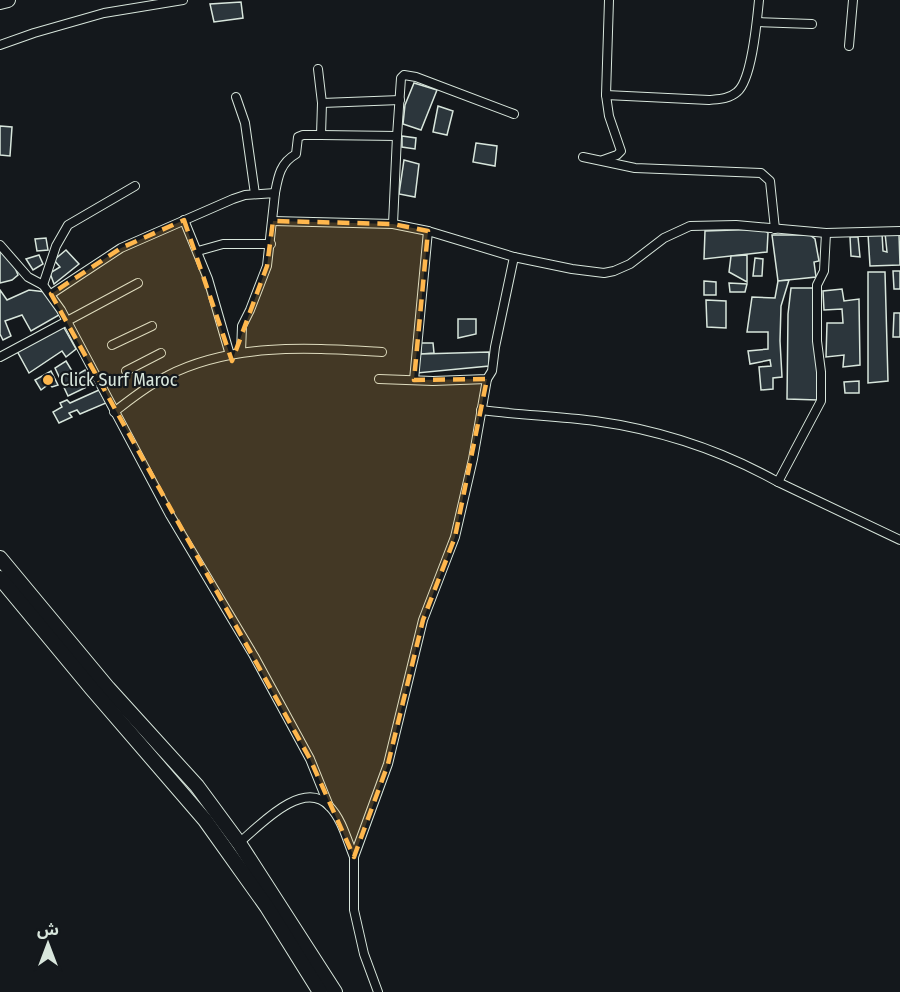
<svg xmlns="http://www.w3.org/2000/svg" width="900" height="992" viewBox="0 0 900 992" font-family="'Fira Sans Condensed','Noto Sans Arabic',sans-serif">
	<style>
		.building { fill: #2c363c; stroke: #d8e6dc; stroke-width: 1.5 }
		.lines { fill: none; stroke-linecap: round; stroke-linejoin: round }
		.minor-casing { stroke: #d8e6dc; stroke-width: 10 }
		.trunk-casing { stroke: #d8e6dc; stroke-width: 16 }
		.minor { stroke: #14181c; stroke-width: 8 }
		.trunk { stroke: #14181c; stroke-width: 14 }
		.marked { fill: #ffb74d; fill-opacity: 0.2; stroke: #ffb74d; stroke-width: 4.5; stroke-dasharray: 12 8; stroke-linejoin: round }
		.poi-dot { fill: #ffb74d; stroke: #14181c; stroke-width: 2 }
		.labels { text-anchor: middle; stroke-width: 4.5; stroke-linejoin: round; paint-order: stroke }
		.poi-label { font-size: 18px; fill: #d8e6dc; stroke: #14181c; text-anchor: start }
	</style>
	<rect width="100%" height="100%" fill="#14181c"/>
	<g class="building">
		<path d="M241,2L243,18L214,22L210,4Z"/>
		<path d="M414,83L437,90L421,130L403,124L405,105Z"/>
		<path d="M438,106L453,111L447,135L433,132Z"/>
		<path d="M0,126L12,127L10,156L0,155Z"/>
		<path d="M402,136L416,138L415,149L402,147Z"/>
		<path d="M476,143L497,146L495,166L473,162Z"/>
		<path d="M404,160L419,164L415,197L399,194Z"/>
		<path d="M763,229L768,233L767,252L704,259L705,231Z"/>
		<path d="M882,233L883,251L887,252L885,233L899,234L900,265L870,266L868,234Z"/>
		<path d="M772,235H810L815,239L819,261L814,262L816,277L778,281Z"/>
		<path d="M850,237H858L860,257L851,256Z"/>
		<path d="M46,238L48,250L37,251L35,239Z"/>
		<path d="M66,250L79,264L54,284L50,273L60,267L54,260Z"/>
		<path d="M0,251L13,263L18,275L12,280L0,283Z"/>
		<path d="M39,255L43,264L33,270L26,259Z"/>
		<path d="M747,255V282L729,272L731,256Z"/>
		<path d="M755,258L763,259L762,276H753Z"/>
		<path d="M893,271H900V289H894Z"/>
		<path d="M868,272H885L888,381L868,383Z"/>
		<path d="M789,280L781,306L780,341L782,377L773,378V389L761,390L759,367L771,366L770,360L750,364L748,351L768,349V332H747L752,297L775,298L778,281Z"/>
		<path d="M704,281L716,282V295H704Z"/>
		<path d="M729,283L747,284L745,292H730Z"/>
		<path d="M791,288H814L818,400L787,399L788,314Z"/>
		<path d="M842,289L844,301L859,299L860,365L843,367L844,355L826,357L827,323H843L842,309L824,310L823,291Z"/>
		<path d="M0,290L7,300L29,290L46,292L59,315L31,331L22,315L5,321L11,336L3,340L0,334Z"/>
		<path d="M706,300L726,301V328L707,327Z"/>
		<path d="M894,313H900V337H893Z"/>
		<path d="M458,319H476V334L458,338Z"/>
		<path d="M63,326L76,349L66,357L62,351L29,373L17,351Z"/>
		<path d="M420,343H433L434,353L421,354Z"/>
		<path d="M489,352V366L417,373L418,358L421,354Z"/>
		<path d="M66,361L75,376L85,370L93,384L68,396L55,368Z"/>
		<path d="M51,371L58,385L52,387L49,384L41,390L35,380Z"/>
		<path d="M859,381V393H845L844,382Z"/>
		<path d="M99,390L106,403L80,414L77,410L69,413L72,417L59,423L53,412L62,407L60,403L67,400L70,403Z"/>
	</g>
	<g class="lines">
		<defs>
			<g id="minor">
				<path d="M757,22L812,24"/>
				<path d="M0,45L34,33L104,13L183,0"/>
				<path d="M849,46L853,0"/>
				<path d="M606,95L709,100C718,99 729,99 737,92C752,80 757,20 759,0"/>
				<path d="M236,97L245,123L255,194"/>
				<path d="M322,103L400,100"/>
				<path d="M321,135L397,136L393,224"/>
				<path d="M397,136L401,78L404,75L416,77L514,114"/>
				<path d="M583,157L635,168L761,173L770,181L775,229"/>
				<path d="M603,160L617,155L621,151L609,116L606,95L609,0"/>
				<path d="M275,193C278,177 280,163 296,154L298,137L303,135H321L322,103L318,69"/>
				<path d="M184,220L208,279L230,355"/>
				<path d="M273,221L393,224L428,231L514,257L572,269L604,273L614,271L630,264L664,238L690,226L736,225L826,233L900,231"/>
				<path d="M0,245L28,277L43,285L61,310L170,515L254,656L310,759L329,806"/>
				<path d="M198,251L223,244H271"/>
				<path d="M43,285L56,246L68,225L135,186"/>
				<path d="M51,294L121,248L233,199L245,195L275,193L267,266L250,310L242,326L241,352"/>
				<path d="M112,345L152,326"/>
				<path d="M0,357L138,283"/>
				<path d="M126,371L161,353"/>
				<path d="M379,379L433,381L487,379L492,371L495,347L514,257"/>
				<path d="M414,380L428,231"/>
				<path d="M481,410C519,415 557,416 595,421C660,430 721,450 778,482L821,401V372L817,341V285L824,271L826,233"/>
				<path d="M114,412C131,399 148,385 167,376C233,342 311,348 382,352"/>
				<path d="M778,482L900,540"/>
				<path d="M239,843C259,826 303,778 329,806C342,819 347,840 354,857"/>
				<path d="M378,992L364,954L354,910V857L388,764L423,620L455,537L473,459L487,379"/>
			</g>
			<g id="trunk">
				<path d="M0,2L8,0"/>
				<path d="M0,558L108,688L197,786L239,843L335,992"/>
				<path d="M0,578L92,689L205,820L267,907L320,992"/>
			</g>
		</defs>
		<use href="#minor" class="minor-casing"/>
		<use href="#trunk" class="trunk-casing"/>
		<use href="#minor" class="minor"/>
		<use href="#trunk" class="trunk"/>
	</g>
	<path class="marked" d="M184,220L232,361L267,266L273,221L393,224L428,231L414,380L487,379L455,537L423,620L388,764L354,857L310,759L51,294L121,248Z"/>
	<circle class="poi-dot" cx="48" cy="380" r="6"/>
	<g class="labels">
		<g class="poi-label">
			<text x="60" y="386">Click Surf Maroc</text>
		</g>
	</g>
	<g transform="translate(48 944)" stroke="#14181c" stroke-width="4.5" paint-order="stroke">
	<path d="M0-4.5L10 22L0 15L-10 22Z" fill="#d8e6dc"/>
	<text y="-9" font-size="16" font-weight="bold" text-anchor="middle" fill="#d8e6dc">ش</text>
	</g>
</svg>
